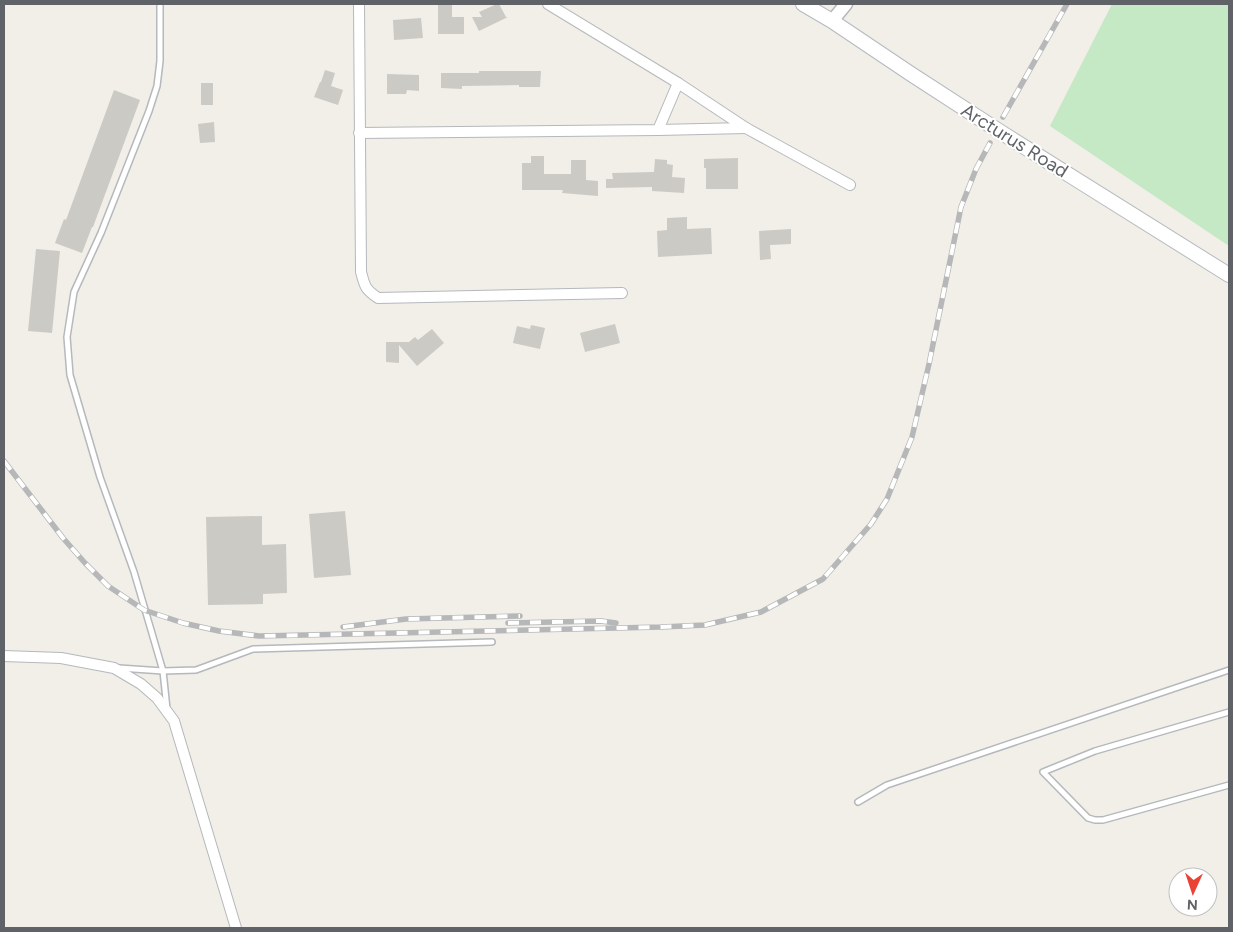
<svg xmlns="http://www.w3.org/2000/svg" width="1233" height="932" viewBox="0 0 1233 932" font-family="Figtree,sans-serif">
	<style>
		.green { fill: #c5e8c5 }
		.building { fill: #cccac5 }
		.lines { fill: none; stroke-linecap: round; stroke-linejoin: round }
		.service-casing { stroke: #b5b8bc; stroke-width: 8 }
		.minor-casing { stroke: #b5b8bc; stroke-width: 12 }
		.tertiary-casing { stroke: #b5b8bc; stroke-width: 15 }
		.secondary-casing { stroke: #b6babf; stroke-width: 16 }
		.service { stroke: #fff; stroke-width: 5 }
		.minor { stroke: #fff; stroke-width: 10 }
		.tertiary { stroke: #fff; stroke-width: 12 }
		.secondary { stroke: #fff; stroke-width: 14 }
		.rail-casing { stroke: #b6b7b8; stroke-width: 5.5 }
		.rail { stroke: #fff; stroke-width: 4; stroke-dasharray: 11; stroke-linecap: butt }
		.labels { text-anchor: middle; stroke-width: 4; stroke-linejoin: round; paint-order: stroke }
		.street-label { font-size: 19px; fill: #5f6368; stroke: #fff }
	</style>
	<rect width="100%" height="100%" fill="#f1efe8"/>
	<path class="green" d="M1112,4H1229V246L1050,126Z"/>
	<g class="building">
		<path d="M438,4H452V17H464V34H438Z"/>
		<path d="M497,4H499L506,17H508L479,31L472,17H482L479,12Z"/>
		<path d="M421,18L423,38L394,40L393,20Z"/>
		<path d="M325,70L335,73L331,86L343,90L338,105L314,97L320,82H321Z"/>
		<path d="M479,71H541L540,87H519V85L462,86V89L441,88V73H479Z"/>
		<path d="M387,74L419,75V91L407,90L406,94H387Z"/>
		<rect x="201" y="83" width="12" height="22"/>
		<path d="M114,90L140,100L93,227H92L82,253L55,243L64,219L66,220Z"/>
		<path d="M214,122L215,142L200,143L198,124Z"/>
		<path d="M531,156H544V174H571V160H586V180L598,181V196L562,193L563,190H522V163H531Z"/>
		<path d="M738,158V189H706V168H704V159Z"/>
		<path d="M655,159L667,160V164L673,165L672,177L685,178L684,193L652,191V187L606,188V179H613L612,173L654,172Z"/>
		<path d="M687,217V229L711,228L712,254L658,257L657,231L667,230V218Z"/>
		<path d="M791,229V244L770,245L771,259L760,260L759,231Z"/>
		<path d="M36,249L60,251L52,333L28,331Z"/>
		<path d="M615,324L620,343L585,352L580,333Z"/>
		<path d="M531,325L545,328L540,349L513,343L517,326L530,329Z"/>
		<path d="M432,329L444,343L417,366L399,345V363L386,362V342H409L415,337L418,340Z"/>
		<path d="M345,511L351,575L314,578L309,514Z"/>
		<path d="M262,516V545L286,544L287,593L263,594V604L208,605L206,517Z"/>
	</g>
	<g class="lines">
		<defs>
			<g id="service">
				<path d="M160,4V61L157,86L149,111L101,233L74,292L67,337L70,375L100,477L134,572L163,671L167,709"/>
				<path d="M119,668L163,671L196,670L253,649L492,642"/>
				<path d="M1229,712L1095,751L1043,772L1088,818L1095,820H1103L1229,785"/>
				<path d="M858,802L887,785L1229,670"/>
			</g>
			<g id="minor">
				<path d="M359,4L361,272C365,287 365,289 378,298L622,293"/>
				<path d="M548,4L678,83L746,128L850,185"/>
				<path d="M658,130L746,128"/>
				<path d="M359,133L658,130L678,83"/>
				<path d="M4,656L61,658L114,668L141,684L157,698L174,721L236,928"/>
			</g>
			<path id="tertiary" d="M832,21L846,4"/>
			<path id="secondary" d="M803,4L832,21L911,74L999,131L1229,275"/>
		</defs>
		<use href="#service" class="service-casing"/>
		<use href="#minor" class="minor-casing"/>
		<use href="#tertiary" class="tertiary-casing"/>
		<use href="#secondary" class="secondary-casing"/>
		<use href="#service" class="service"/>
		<use href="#minor" class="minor"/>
		<use href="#tertiary" class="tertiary"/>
		<use href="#secondary" class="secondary"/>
		<defs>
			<g id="rail">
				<path d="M1003,117L1067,4"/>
				<path d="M4,461L63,538L85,563L108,586L144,610L183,623L219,631L259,636L661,627L705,625L761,612L823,579L871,524L887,499L912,437L929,364L961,207L976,169L990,143"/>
				<path d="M508,623L601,621L616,623"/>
				<path d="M343,627L406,619L520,616"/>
			</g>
		</defs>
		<use href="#rail" class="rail-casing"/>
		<use href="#rail" class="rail"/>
	</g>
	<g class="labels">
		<g class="street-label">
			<text transform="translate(1015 140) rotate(32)" y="7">Arcturus Road</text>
		</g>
	</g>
	<rect width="1233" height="932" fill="none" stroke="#5f6368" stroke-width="10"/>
	<g transform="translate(1193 892) rotate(183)"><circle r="24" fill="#ffffff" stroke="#bfc1c3"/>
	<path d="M0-4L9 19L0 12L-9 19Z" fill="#ea4335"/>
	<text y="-8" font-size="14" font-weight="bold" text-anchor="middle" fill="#5f6368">N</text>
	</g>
</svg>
